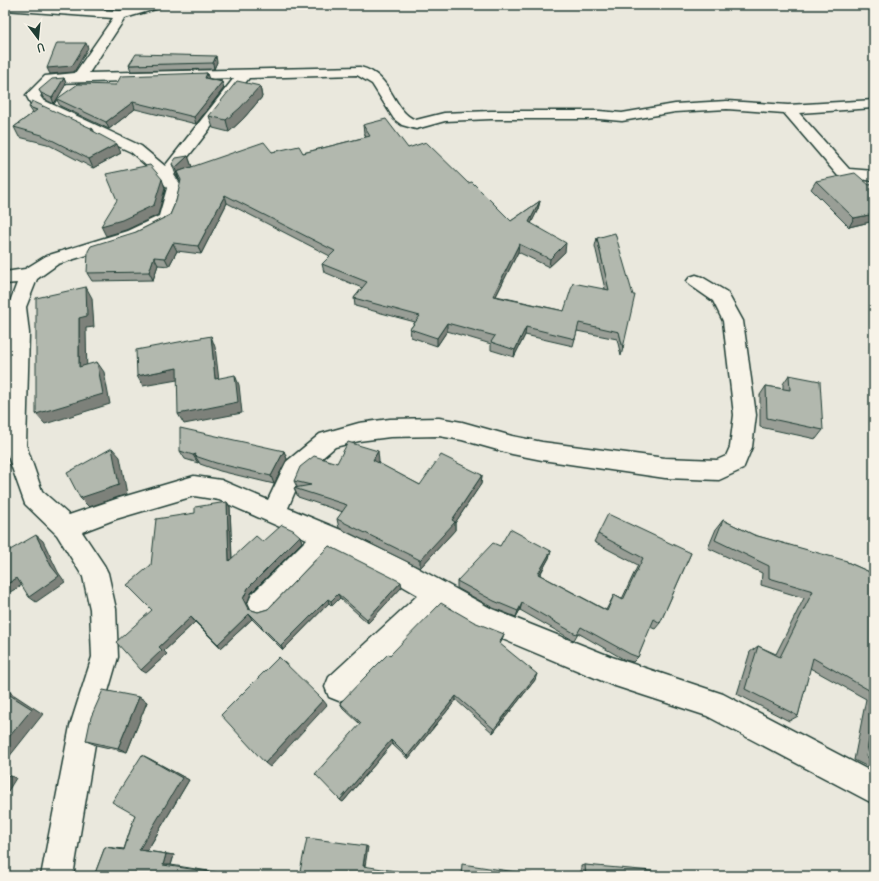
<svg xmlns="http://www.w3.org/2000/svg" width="879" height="881" viewBox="0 0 879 881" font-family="Delius,sans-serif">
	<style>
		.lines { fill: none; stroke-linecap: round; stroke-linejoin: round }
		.street-casing { stroke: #1f3d34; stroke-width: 3 }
		.street { fill: #f7f3e8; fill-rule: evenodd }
		.wall { fill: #999e96; stroke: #1f3d34 }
		.shaded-wall { fill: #7d817a; stroke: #1f3d34 }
		.building { fill: #b2b8ae; stroke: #1f3d34 }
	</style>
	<rect width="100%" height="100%" fill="#eae8dd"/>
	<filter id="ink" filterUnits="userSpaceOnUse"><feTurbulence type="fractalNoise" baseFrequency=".025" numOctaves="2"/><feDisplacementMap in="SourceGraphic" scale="8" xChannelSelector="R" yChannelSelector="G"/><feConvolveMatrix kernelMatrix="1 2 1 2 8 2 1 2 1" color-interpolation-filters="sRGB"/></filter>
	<g filter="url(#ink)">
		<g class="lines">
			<defs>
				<path id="street" d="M5,5H39L120,11L142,5H161L159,8L125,18L89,73L360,67C394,75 392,112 416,120L444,113L491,111H599L622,113L675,104L727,101L788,105L874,100V108L799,113L849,169L874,171V181L838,176L784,113L727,109L675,112L622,121L599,119H491L445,121L416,129L402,125L394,119L372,84L357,75L249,78L174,175L183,188L178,209L172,223L139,239L58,264L37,279L26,307L29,333L26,445L42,491L69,515L116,499L194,476L221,480L268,500L286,462L320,434L359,423L390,419L439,418L462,422L512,436L542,442L665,458L717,460L726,456L730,447L734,415L723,321L713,301L690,285L687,281L690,277L696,275L702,277L727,292L743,321L756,415L752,447L743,469L719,480L665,478L542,460L512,454L462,440L439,436L390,437L359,441L335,447L302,475L288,508L341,530L405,561L492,609L612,657L723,694L874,773V804L707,716L612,685L474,627L441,608L349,697L339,701L329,697L325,687L329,677L418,595L387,577L330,549L270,612L261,615L252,612L248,603L252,594L307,539L219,500L194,496L116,519L82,532L104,565L108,573L116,609L118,657L98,726L73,876H41L70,726L92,657L90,609L83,577L57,535L25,504L5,448L9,333L8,307L17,283L5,284V272L25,269L46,256L127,231L159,216L167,188L160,178L131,152L32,106L26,95L45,76L75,73L113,18L5,10ZM234,78L165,166L141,146L43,100L40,96L54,83Z"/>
			</defs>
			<use href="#street" class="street-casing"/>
			<use href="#street" class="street"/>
		</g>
		<g class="wall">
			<path d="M217,62L214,69L131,71L129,65Z"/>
			<path d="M207,73L208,78L222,82L224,88L196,124L135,109L109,129L60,106L57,100L54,104L44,99L39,90L64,78L66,84L57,99L116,85Z"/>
			<path d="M260,86L262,97L243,119L229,132L213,128L209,116Z"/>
			<path d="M29,107L93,129L95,133L121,153L93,168L47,144L19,137L14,127L33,113Z"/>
			<path d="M363,125L408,148L468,183L511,221L540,201L538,209L531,223L565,252L549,267L518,252L496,296L564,311L605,289L595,246L597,238L623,348L621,356L617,339L577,331L573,346L525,335L514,357L491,350V344L447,331L437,346L411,337L410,329L415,322L355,306L354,298L362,288L324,272L322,264L330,256L227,203L201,254L177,251L169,266L158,265L153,280L92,281L87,273L136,232L170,215L176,201L181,182L176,175L172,164L188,156L192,167L272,152L303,153L366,137L364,133Z"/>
			<path d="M816,181L874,221L849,227L811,189Z"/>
			<path d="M789,375L823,430L816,439L760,427V395L766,386L783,389V384Z"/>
			<path d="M180,451H284L287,459L274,484L220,471L200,464L199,462L198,463L185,459Z"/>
			<path d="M379,461L378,463L420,485L482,475L481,484L455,523V530L420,568L339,528L337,519L343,512L298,497L294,488L297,487L294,481L337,463Z"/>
			<path d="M227,502L230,507L232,558L263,542L300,536L302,542L251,593L247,604L249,609L258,612L268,609L329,546L402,587L368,623L340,598L332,606L329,603L283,650L252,619L221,648L195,622L164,651L167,654L146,673L152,610L151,565L195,513Z"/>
			<path d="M723,520L754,535L847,562L874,574V770L854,760L866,699L810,668L798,716L789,721L737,694L750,652L758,646L776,654L804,598L761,585L762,573L708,548L716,529Z"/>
			<path d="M598,534L691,553L660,623L655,629L650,627L638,657L633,662L625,660L578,633L574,640L571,639L520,610L516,617L493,608L457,588V581L500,546L551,551L549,558L540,575L606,610L614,595L622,599L638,565L594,542Z"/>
			<path d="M502,640L500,644L535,680L493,733L456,700L408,759L392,744L343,802L340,800L360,724L343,708L340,703L390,655Z"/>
			<path d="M139,697L147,702L127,752L96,745L86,741Z"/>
			<path d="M142,755L150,759L189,780L147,851L174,855L171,865L233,875L94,876L105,847L124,849L135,815Z"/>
			<path d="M585,865L653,876H581V866Z"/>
		</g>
		<g class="shaded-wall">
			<path d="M86,43L88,48L74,72L50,74L47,68Z"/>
			<path d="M216,56L217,62L214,69L213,63Z"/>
			<path d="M207,73L209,80L205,78Z"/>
			<path d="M64,78L66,84L54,104L52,98Z"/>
			<path d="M222,82L224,88L196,124L194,117Z"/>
			<path d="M260,86L262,97L243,119L229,132L226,120Z"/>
			<path d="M133,102L135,109L109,129L106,122Z"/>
			<path d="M117,144L121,153L93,168L89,159Z"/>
			<path d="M188,156L192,167L177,172L179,180L175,168Z"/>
			<path d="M162,179L165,188L158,215L126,230L106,236L101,226Z"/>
			<path d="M225,195L227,203L201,254L198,246Z"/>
			<path d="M540,201L538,209L528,230L529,222Z"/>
			<path d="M874,214V221L849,227L854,218Z"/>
			<path d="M173,243L177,251L169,266L165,258Z"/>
			<path d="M566,243L565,252L549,267L550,259Z"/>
			<path d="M519,244L518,252L492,304L493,296Z"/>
			<path d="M154,257L158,265L153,280L149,272Z"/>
			<path d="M86,287L92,298L94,327L86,328L87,378L79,367V318Z"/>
			<path d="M447,323V331L437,346V338Z"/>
			<path d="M526,327L525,335L514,357L515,350Z"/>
			<path d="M211,336L215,347L220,389L215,379Z"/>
			<path d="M5,347L7,349L5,405Z"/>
			<path d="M97,362L104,372L110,404L45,424L36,414Z"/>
			<path d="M177,368L183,379L143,386L137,376Z"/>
			<path d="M235,375L239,385L242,413L184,424L178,414Z"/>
			<path d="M112,448L120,457L127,494L89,507L80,498Z"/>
			<path d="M284,451L287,459L274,484L271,476Z"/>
			<path d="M378,451L379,461L375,470L373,460Z"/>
			<path d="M196,454L195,456L199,462L198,463L193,455Z"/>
			<path d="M482,475L481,484L455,523V530L420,568V560L452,520Z"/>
			<path d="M227,502L230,507L232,566L229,561Z"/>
			<path d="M36,535L43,541L58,572L65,582L36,602L29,597L51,566Z"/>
			<path d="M300,536L302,542L251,593L247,604L252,613L248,609L243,599L248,588Z"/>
			<path d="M551,551L549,558L536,581L538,574Z"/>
			<path d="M17,578L24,584L5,595V585Z"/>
			<path d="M401,582L402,587L368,623L367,619Z"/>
			<path d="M338,594L340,598L332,606L331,601Z"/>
			<path d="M328,599L329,603L283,650L281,646Z"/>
			<path d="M522,603L520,610L516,617L518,611Z"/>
			<path d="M249,614L252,619L221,648L218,644Z"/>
			<path d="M191,617L195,622L164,651L167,654L146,673L141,670L159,647Z"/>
			<path d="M504,634L502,640L497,649L499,643Z"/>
			<path d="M537,674L535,680L493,733L494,729Z"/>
			<path d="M5,689L43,714L5,762Z"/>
			<path d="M456,696V700L408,759L407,756Z"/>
			<path d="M139,697L147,702L127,752L118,748Z"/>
			<path d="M323,700L327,705L270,767L265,763Z"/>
			<path d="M391,740L392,744L343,802L340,800Z"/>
			<path d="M142,755L150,759L189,780L147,851L139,850Z"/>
			<path d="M5,774L16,778L5,796Z"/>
			<path d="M366,846L368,847L365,866H363Z"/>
			<path d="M166,854L174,855L171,865H163Z"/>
			<path d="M226,874L233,875L232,876H226Z"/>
		</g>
		<g class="building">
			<path d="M57,43H86L72,66L47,68Z"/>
			<path d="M136,54L216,56L213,63L129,65Z"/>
			<path d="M207,73L205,78L222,82L194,117L133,102L106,122L57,99L78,84L116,85L121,76Z"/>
			<path d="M64,78L52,98L41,93L39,90L52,79Z"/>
			<path d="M237,81L260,86L240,108L226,120L209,116Z"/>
			<path d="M32,101L43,106L42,107L43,106L93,129L91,130L117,144L89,159L42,135L14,127L37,110L29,107Z"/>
			<path d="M386,119L408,148L426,142L468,183L472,182L511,221L540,201L529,222L566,243L550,259L519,244L493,296L564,311L573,283L609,290L597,238L615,233L633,295H635L623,348L619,332L579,323L575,339L526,327L515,350L491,342L495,336L447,323L437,338L410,329L420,316L354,298L367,282L322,264L335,251L225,195L198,246L173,243L165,258L154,257L149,272L87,273L88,251L91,246L136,232L170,215L176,201L181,180L177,172L264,142L272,152L299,146L303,153L370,136L363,125Z"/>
			<path d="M188,156L175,168L172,164L176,158Z"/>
			<path d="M150,165L162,179L154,205L122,220L101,226L117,200L106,174Z"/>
			<path d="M855,173L869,185L874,184V214L854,218L816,181Z"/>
			<path d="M86,287L87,316L79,318V367L97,362L103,394L36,414V298Z"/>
			<path d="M211,336L215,379L235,375L238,402L178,414L177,368L137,376L136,350Z"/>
			<path d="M789,375L820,381L823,430L767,418L766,386L790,390Z"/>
			<path d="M180,428L284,451L271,476L216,463L195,456L196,454L193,455L180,451Z"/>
			<path d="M348,442L378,451L373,460L420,485L441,455L482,475L452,520L455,522L420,560L337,519L347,505L294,488L311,485L294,481L300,467L314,456L337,463Z"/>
			<path d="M112,448L119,485L80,498L67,473Z"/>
			<path d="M227,502L229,561L256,536L263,542L282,525L293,530L300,536L248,588L243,599L248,609L258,612L268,609L329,546L401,582L367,619L338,594L331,601L328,599L281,646L249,614L218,644L191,617L159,647L162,650L141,670L116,642L152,610L127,585L151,565L156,519L195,513V507Z"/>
			<path d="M608,514L691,553L660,623L654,619L638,657L630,654L581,627L577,634L574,633L522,603L518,611L494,601L457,581L493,543L500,546L510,529L551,551L538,574L607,611L614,595L623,600L643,558L598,534Z"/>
			<path d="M723,520L754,535L847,561V562L874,574V693L813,658L798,716L745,689L758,646L780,657L813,591L769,578V566L715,540Z"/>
			<path d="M36,535L51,566L59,576L29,597L17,578L5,585V553Z"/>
			<path d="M441,603L474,622L504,634L499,643L537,674L494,729L456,696L407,756L391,740L340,800L315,774L361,723L340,703L364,678L388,654L390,655Z"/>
			<path d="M279,657L323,700L265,763L221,715Z"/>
			<path d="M103,690L139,697L118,748L86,741L91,717Z"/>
			<path d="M5,692L32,709L5,742Z"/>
			<path d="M874,712V761L866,756Z"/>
			<path d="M142,755L182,778L139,850L166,854L163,865L226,874V876H94L105,847L124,850L135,815L112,802Z"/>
			<path d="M307,838L366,846L363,866L427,876H299Z"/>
			<path d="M462,864L536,875V876H461Z"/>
			<path d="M585,865L652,871L653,876H586Z"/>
		</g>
	</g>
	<rect width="879" height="881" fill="none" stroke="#f7f3e8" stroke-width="20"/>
	<rect x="10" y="10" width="859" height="861" fill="none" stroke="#1f3d34" stroke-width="1.5" filter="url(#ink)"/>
	<g transform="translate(38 38) rotate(164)" stroke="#f7f3e8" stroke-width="3" paint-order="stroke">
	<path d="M0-3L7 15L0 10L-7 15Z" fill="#1f3d34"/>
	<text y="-6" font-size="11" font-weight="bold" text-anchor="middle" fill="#1f3d34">U</text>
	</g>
</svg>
